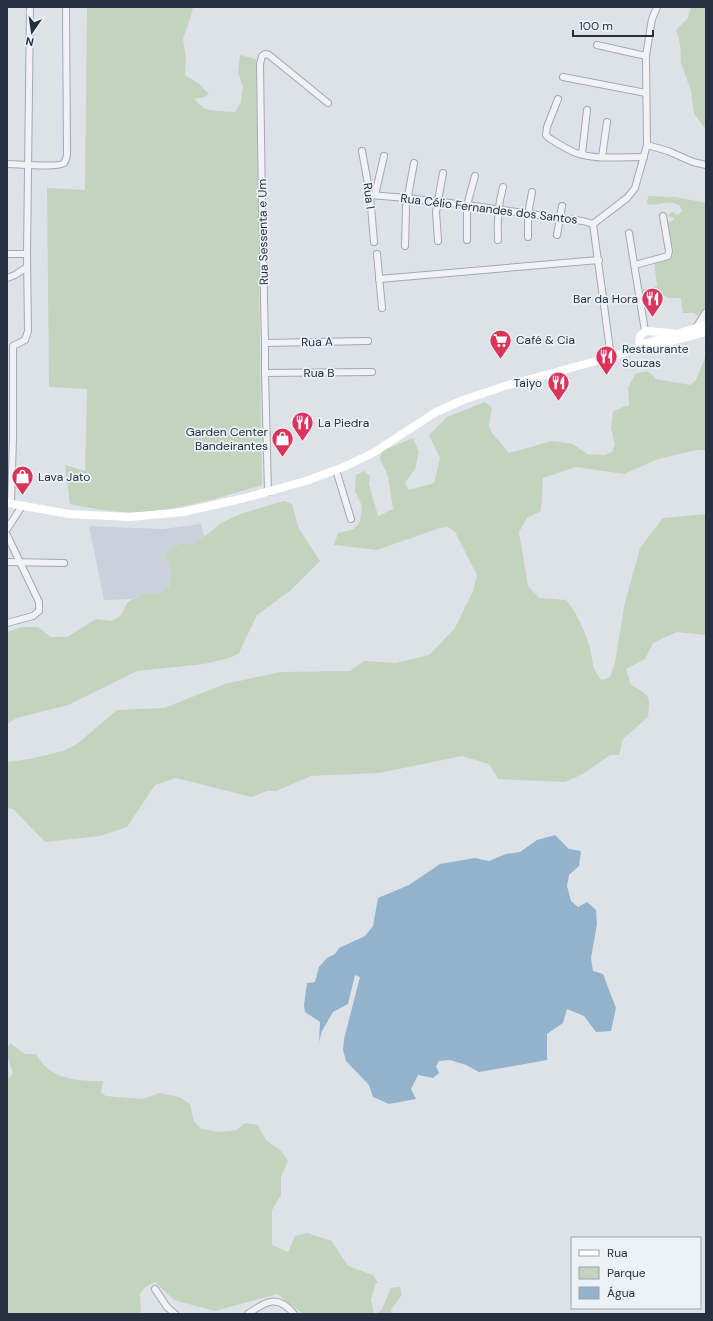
<svg xmlns="http://www.w3.org/2000/svg" width="713" height="1321" viewBox="0 0 713 1321" font-family="'DM Sans',sans-serif">
	<style>
		.built { fill: #cad1da }
		.green { fill: #c4d3bd }
		.water { fill: #93b3cc }
		.lines { fill: none; stroke-linecap: round; stroke-linejoin: round }
		.minor-casing { stroke: #a2a9b2; stroke-width: 8 }
		.tertiary-casing { stroke: #a2a9b2; stroke-width: 9 }
		.minor { stroke: #f0f2f6; stroke-width: 6 }
		.tertiary { stroke: #f0f2f6; stroke-width: 7 }
		.secondary { stroke: #fff; stroke-width: 8 }
		.labels { text-anchor: middle; stroke-width: 3.5; stroke-linejoin: round; paint-order: stroke }
		.street-label { font-size: 12px; fill: #253140; stroke: #ecf1f6 }
		.poi-label { font-size: 12px; fill: #253140; stroke: #ecf1f6; text-anchor: start }
	</style>
	<rect width="100%" height="100%" fill="#dde2e8"/>
	<path class="built" d="M201,524L204,537L195,544H177L166,556L171,571L169,588L159,593L143,594L133,599L104,600L89,526L163,529Z"/>
	<g class="green">
		<path d="M87,7H193L190,19L183,39L186,57L185,75L199,84L209,94L204,97L194,99L205,109L218,111L235,112L241,102L243,87L238,72L240,55L256,59L262,485C218,498 171,514 124,512C106,511 88,508 70,504L65,465L85,471L87,389L49,387L47,188L85,190Z"/>
		<path d="M691,7H706V127H704L694,114L691,91L681,63L680,44L676,30L688,18Z"/>
		<path d="M648,196L676,197L706,203V306L698,316L694,313H683L681,298H668L665,296L643,303L642,293L644,289L657,286L654,262L665,261L672,257C676,246 670,243 668,234C668,230 668,227 668,223L672,221L674,218L667,216L672,212L678,215L682,211L680,206C666,198 661,207 647,204Z"/>
		<path d="M706,355V450H697L658,459L624,474L576,467L543,478L541,511L527,518L519,532L528,586L539,598L566,600C575,610 584,629 588,642C593,656 591,670 602,680L610,677L615,663L624,606L640,548L663,518L706,514V635L677,632L653,643L645,659L626,669L631,685C651,696 650,696 648,717L623,739L619,755H610L583,774L565,782L498,779L489,764L462,756L379,773L311,776L276,791H267L251,797L176,778L155,785L127,827L100,836L45,842L13,809L7,808V762L30,759L63,751L77,744L117,710L164,708L225,684L280,672L350,671L364,661L396,663L429,655L455,628L473,591L477,575L455,532L448,527L440,528L377,550L334,545L338,533L354,529L360,522L362,506L355,491L356,475L364,471L370,476L369,484L378,516L393,509L388,476L380,459L382,451L413,438L419,452L415,469L405,483L409,490L434,483L440,458L429,435L447,417L485,402L492,408L489,425L492,433L509,453L552,441L573,444L587,454L604,455L612,452L615,444L611,428L613,411L629,405L628,388L635,374C646,370 649,370 656,379L690,385L696,380Z"/>
		<path d="M284,501L292,504L299,529L320,561L291,590L257,615L239,653L230,658L204,664L137,671L68,705L17,718L7,724V632L22,627H38L51,637H67L96,619L112,621L120,616L128,602L143,594L159,593L169,588L171,571L166,556C173,541 180,544 195,544L221,523L243,513Z"/>
		<path d="M10,1043L25,1054H36C50,1080 77,1081 103,1081L101,1093L106,1096L142,1099L160,1093L179,1097L190,1104L194,1121L201,1129L219,1132L237,1130L245,1123L258,1125L266,1140L281,1151L288,1161L281,1177V1195L272,1210V1245L288,1252L295,1236L307,1233L332,1241L348,1266L373,1275L378,1283H376L371,1299L374,1314L381,1311L391,1288L400,1287L402,1295L391,1309L392,1314H303L277,1294L215,1311L174,1300L155,1282L145,1287L140,1294L141,1314H7V1077H10L13,1073C9,1062 4,1053 10,1043Z"/>
	</g>
	<path class="water" d="M555,835L569,849L581,851L579,866L569,875L567,886L571,901L578,907L587,902L596,910L597,924L591,958L593,971L603,974L616,1008L611,1031L596,1032L584,1016L567,1009L563,1023L547,1034V1060L479,1072L466,1065L450,1060L439,1061L436,1066L439,1073L433,1078L418,1075L411,1089L416,1099L389,1104L373,1097L369,1085L346,1061L343,1050L344,1039L360,977L355,975L348,1004L333,1012L322,1031L319,1042L320,1022L305,1012L304,1005L307,983L315,982L319,967L327,958L335,954L339,948L365,936L373,926L378,898L409,885L440,864L475,858L489,861L506,854L520,852L537,840Z"/>
	<g class="lines">
		<defs>
			<g id="minor">
				<path d="M597,45L646,56"/>
				<path d="M563,77L646,93"/>
				<path d="M558,99L547,127L546,135L549,138C557,143 566,149 576,153C594,160 624,157 644,157"/>
				<path d="M647,145L668,151L693,162L706,165"/>
				<path d="M362,151L370,195L374,242"/>
				<path d="M582,154L587,110"/>
				<path d="M602,157L607,122"/>
				<path d="M7,164C16,164 59,168 64,163C66,160 67,157 67,154L66,7"/>
				<path d="M370,195L407,198L467,205L559,218L583,221L593,224"/>
				<path d="M375,195L384,156"/>
				<path d="M593,224L627,198L635,188L647,145L646,56L652,19L657,7"/>
				<path d="M593,224L611,357"/>
				<path d="M629,233L645,331"/>
				<path d="M557,235L562,206"/>
				<path d="M528,237V214L532,192"/>
				<path d="M467,240V205L475,176"/>
				<path d="M498,240C497,222 498,205 503,187"/>
				<path d="M438,241L436,212L443,173"/>
				<path d="M405,246L406,207L414,163"/>
				<path d="M7,254H27"/>
				<path d="M377,254L382,308"/>
				<path d="M635,265L668,256L669,251L663,216"/>
				<path d="M7,278L15,275L27,267"/>
				<path d="M379,279L599,260"/>
				<path d="M265,343L368,341"/>
				<path d="M265,373L372,372"/>
				<path d="M336,470L351,519"/>
				<path d="M268,492L265,373V343L262,209L260,64L262,56L265,54L269,55L328,103"/>
				<path d="M11,504L13,438V346L25,340L28,331L27,254L30,7"/>
				<path d="M7,529L22,506"/>
				<path d="M7,535L39,602V611L33,616L7,623"/>
				<path d="M7,562L64,563"/>
				<path d="M155,1289L167,1307L175,1314"/>
				<path d="M248,1314C266,1301 278,1294 294,1314"/>
			</g>
			<path id="tertiary" d="M695,330L706,313"/>
		</defs>
		<use href="#minor" class="minor-casing"/>
		<use href="#tertiary" class="tertiary-casing"/>
		<use href="#minor" class="minor"/>
		<use href="#tertiary" class="tertiary"/>
		<g class="secondary">
			<path d="M639,348L640,336L645,331L672,333"/>
			<path d="M646,348L706,332"/>
			<path d="M7,503L69,514L130,517L183,512L245,498L306,481L346,466L373,453L436,412L463,400L505,386L611,357L639,348L647,343L706,325"/>
		</g>
	</g>
	<defs>
		<symbol id="restaurant-pin" viewBox="-11 -11 22 30"><path d="M0 17L-7.5 6A9.5 9.5 0 1 1 7.5 6Z" fill="#db345a" stroke="#ecf1f6"/><path d="M-5-6h1v4h1v-4h1v4h1v-4h1v5L-1.5 .5V6h-2V.5L-5-1ZM5-6V6H3V1.5H1.5Q1.5-4 5-6Z" fill="#fff"/></symbol>
		<symbol id="supermarket-pin" viewBox="-11 -11 22 30"><path d="M0 17L-7.5 6A9.5 9.5 0 1 1 7.5 6Z" fill="#db345a" stroke="#ecf1f6"/><path d="M-6-5.5h2.5l.6 2H6L4.5 2H-2.5L-4.4-4H-6ZM-1.5 3.2a1.3 1.3 0 1 0 .1 0ZM3 3.2a1.3 1.3 0 1 0 .1 0Z" fill="#fff"/></symbol>
		<symbol id="shop-pin" viewBox="-11 -11 22 30"><path d="M0 17L-7.5 6A9.5 9.5 0 1 1 7.5 6Z" fill="#db345a" stroke="#ecf1f6"/><path d="M-5-2.5h2.3a2.7 3.5 0 0 1 5.4 0H5L5.5 6h-11ZM-1.5-2.5h3a1.5 2.3 0 0 0-3 0Z" fill="#fff"/></symbol>
	</defs>
	<g fill-rule="evenodd">
		<use href="#restaurant-pin" x="640" y="286" width="25" height="34"/>
		<use href="#supermarket-pin" x="488" y="328" width="25" height="34"/>
		<use href="#restaurant-pin" x="594" y="344" width="25" height="34"/>
		<use href="#restaurant-pin" x="546" y="370" width="25" height="34"/>
		<use href="#restaurant-pin" x="290" y="410" width="25" height="34"/>
		<use href="#shop-pin" x="270" y="426" width="25" height="34"/>
		<use href="#shop-pin" x="10" y="464" width="25" height="34"/>
	</g>
	<g class="labels">
		<g class="street-label">
			<text transform="translate(369 196) rotate(83)" y="4">Rua I</text>
			<text transform="translate(489 209) rotate(7)" y="4">Rua Célio Fernandes dos Santos</text>
			<text transform="translate(263 232) rotate(-91)" y="4">Rua Sessenta e Um</text>
			<text transform="translate(317 342) rotate(-1)" y="4">Rua A</text>
			<text x="319" y="377">Rua B</text>
		</g>
		<g class="poi-label">
			<text x="638" y="303" text-anchor="end">Bar da Hora</text>
			<text x="516" y="344">Café &amp; Cia</text>
			<text x="622" y="353">Restaurante<tspan x="622" dy="14">Souzas</tspan></text>
			<text x="542" y="387" text-anchor="end">Taiyo</text>
			<text x="318" y="427">La Piedra</text>
			<text x="268" y="436" text-anchor="end">Garden Center<tspan x="268" dy="14">Bandeirantes</tspan></text>
			<text x="38" y="481">Lava Jato</text>
		</g>
	</g>
	<rect width="713" height="1321" fill="none" stroke="#253140" stroke-width="16"/>
	<rect x="571" y="1237" width="130" height="72" fill="#ecf1f6" stroke="#9ca4ad"/>
	<rect x="579" y="1250" width="20" height="6" fill="#ffffff" stroke="#9ca4ad"/>
	<text x="607" y="1257" font-size="12" fill="#253140">Rua</text>
	<rect x="579" y="1267" width="20" height="12" fill="#c4d3bd" stroke="#9ca4ad"/>
	<text x="607" y="1277" font-size="12" fill="#253140">Parque</text>
	<rect x="579" y="1287" width="20" height="12" fill="#93b3cc" stroke="#9ca4ad"/>
	<text x="607" y="1297" font-size="12" fill="#253140">Água</text>
	<g transform="translate(32 32) rotate(193)" stroke="#ecf1f6" stroke-width="3" paint-order="stroke">
	<path d="M0-3L7 15L0 10L-7 15Z" fill="#253140"/>
	<text y="-6" font-size="11" font-weight="bold" text-anchor="middle" fill="#253140">N</text>
	</g>
	<path d="M573 30v6h80v-6" fill="none" stroke="#253140" stroke-width="2"/>
	<text x="579" y="30" font-size="12" fill="#253140" stroke="#ecf1f6" stroke-width="3" paint-order="stroke">100 m</text>
</svg>
